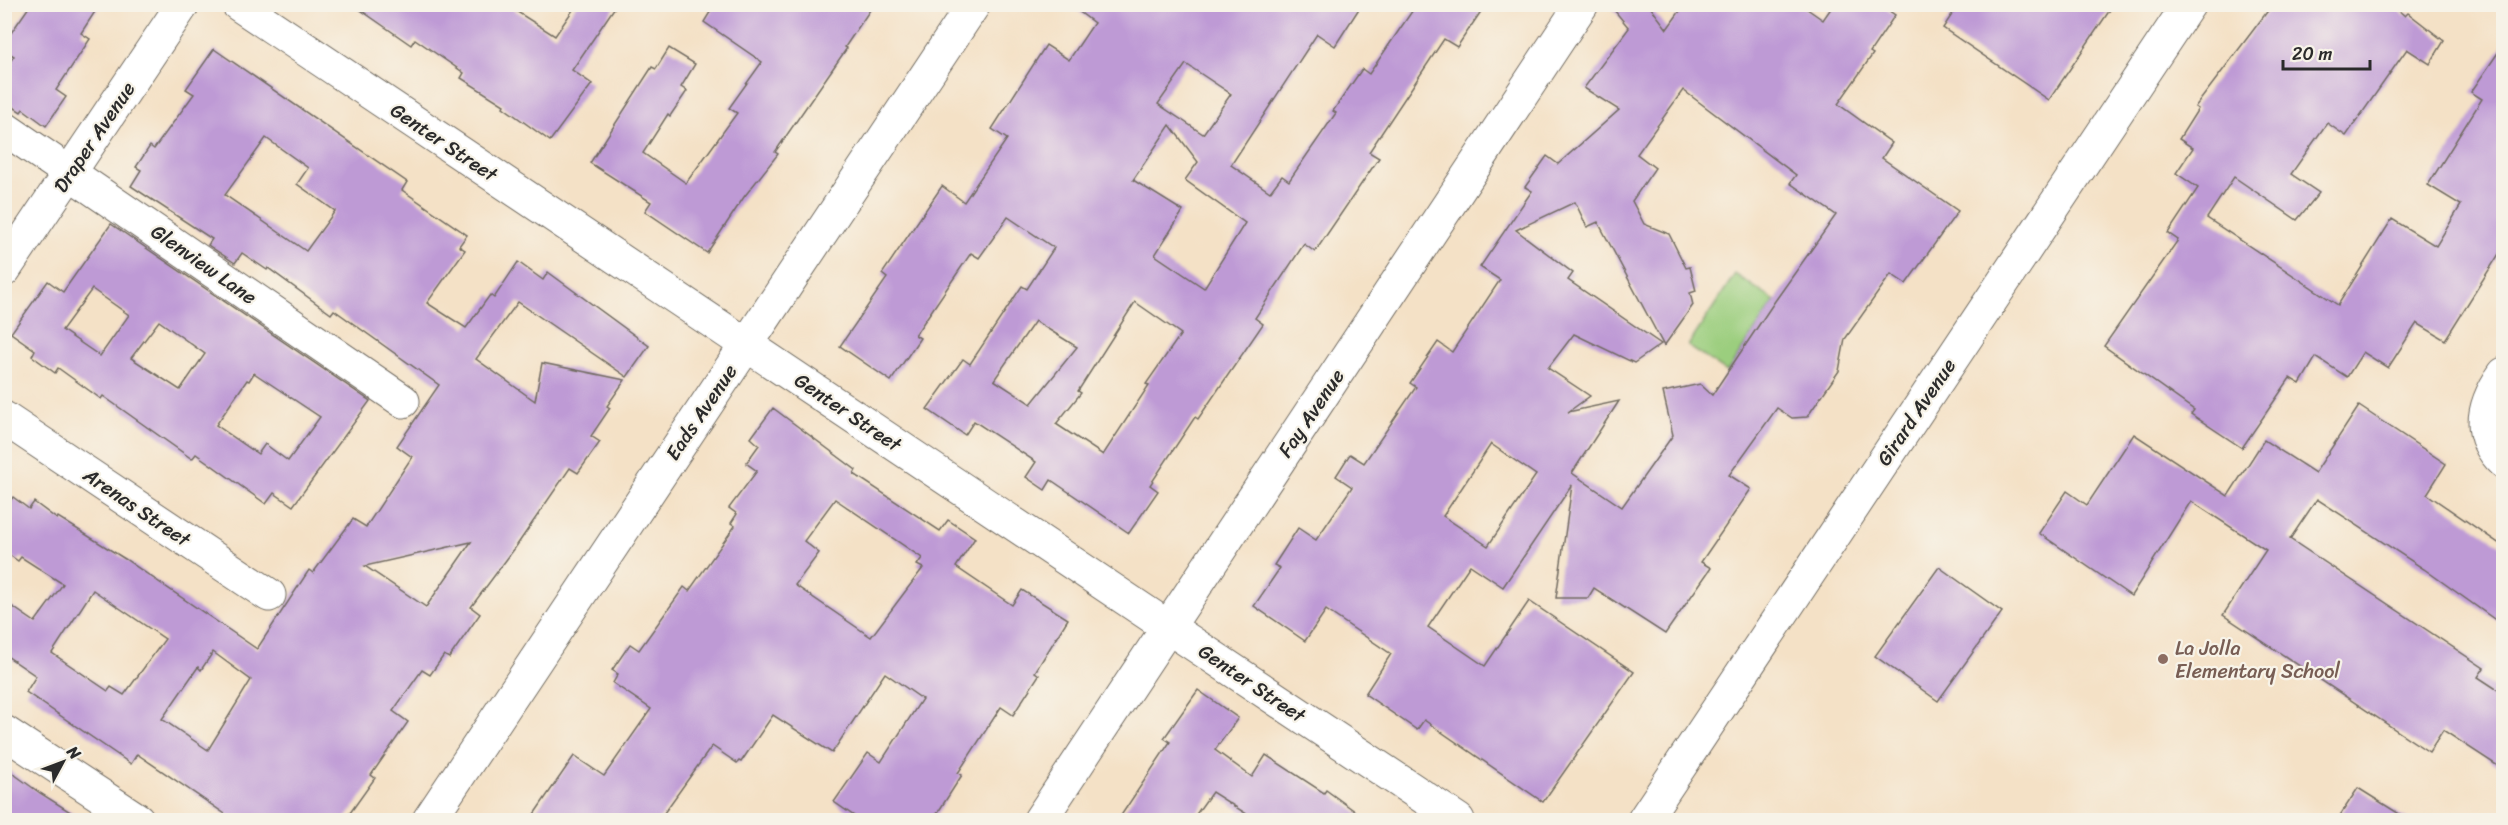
<svg xmlns="http://www.w3.org/2000/svg" width="2508" height="825" viewBox="0 0 2508 825" font-family="Sriracha,sans-serif">
	<style>
		.green { fill: #9bce7e; stroke: #637c54; stroke-width: 1.5 }
		.building { fill: #be9ad5; fill-rule: evenodd }
		.lines { fill: none; stroke-linecap: round; stroke-linejoin: round }
		.minor-casing { stroke: #716b61; stroke-width: 35 }
		.tertiary-casing { stroke: #716b61; stroke-width: 35 }
		.minor { stroke: #fff; stroke-width: 33 }
		.tertiary { stroke: #fff; stroke-width: 33 }
		.education-dot { fill: #8d6e63; stroke: #f7f3e8; stroke-width: 2 }
		.labels { text-anchor: middle; stroke-width: 4.5; stroke-linejoin: round; paint-order: stroke }
		.street-label { font-size: 20px; fill: #2b2b2b; stroke: #f7f3e8 }
		.education-label { font-size: 20px; fill: #785e54; stroke: #f7f3e8; text-anchor: start }
	</style>
	<rect width="100%" height="100%" fill="#f7f3e8"/>
	<filter id="ink" filterUnits="userSpaceOnUse"><feTurbulence type="fractalNoise" baseFrequency=".0167" numOctaves="2"/><feDisplacementMap in="SourceGraphic" scale="12" xChannelSelector="R" yChannelSelector="G"/><feConvolveMatrix kernelMatrix="1 2 1 2 8 2 1 2 1" color-interpolation-filters="sRGB"/></filter>
	<filter id="wash" filterUnits="userSpaceOnUse"><feTurbulence type="fractalNoise" baseFrequency=".008" numOctaves="4" result="noise"/><feDisplacementMap in="SourceGraphic" scale="24" xChannelSelector="R" yChannelSelector="G"/><feGaussianBlur stdDeviation="1.35" result="paint"/><feColorMatrix in="noise" values="0 0 0 0 0 0 0 0 0 0 0 0 0 0 0 0 0 1.4 0 .05"/><feComposite in="paint" operator="in"/></filter>
	<g filter="url(#wash)">
		<rect width="100%" height="100%" fill="#f4e1c6"/>
		<path class="green" d="M1735,274L1775,301L1727,372L1688,346Z"/>
		<g id="blocks">
			<g class="building">
				<path d="M31,4H100L81,33L90,39L56,90L66,97L46,126L23,109L21,112L4,101V70L14,56L4,50V43Z"/>
				<path d="M352,4H505L555,36L577,4H617L572,70L592,84L550,141L503,107L504,105L461,78L464,73L415,39L411,45Z"/>
				<path d="M715,4H874L845,47L847,48L775,152L778,154L744,197L707,253L645,211L651,202L590,163L652,67L656,69L669,48L695,64L681,87L687,91L670,116L668,114L643,153L686,183L737,113L729,108L762,62L704,22Z"/>
				<path d="M1069,4H1362L1335,46L1317,34L1231,165L1270,192L1282,176L1289,181L1336,113L1333,111L1362,69L1369,74L1417,4H1486L1457,47L1444,39L1369,152L1379,158L1315,252L1304,244L1255,318L1263,324L1198,419L1195,417L1150,485L1158,491L1129,533L1051,480L1045,490L1026,477L1036,462L974,421L965,435L927,409L963,359L970,364L1022,286L1027,289L1054,248L1008,217L979,258L971,253L915,335L920,338L891,381L840,346L887,278L882,274L942,186L964,202L1007,139L992,129L1046,45L1069,60L1094,23ZM1186,64L1231,94L1203,134L1158,104ZM1170,125L1198,162L1185,180L1245,223L1204,288L1155,255L1183,211L1133,180ZM1135,302L1181,334L1146,384L1149,385L1103,455L1056,424L1081,393L1078,391ZM1035,321L1077,347L1031,404L994,380Z"/>
				<path d="M1609,4H1648L1667,29L1685,4H1800L1823,20L1834,4H1879L1895,15L1870,52L1873,54L1838,104L1892,143L1882,158L1958,211L1906,284L1891,274L1845,339L1839,371L1807,417L1792,418L1777,408L1729,475L1751,489L1701,562L1711,568L1665,634L1594,588L1588,598H1556L1572,485L1503,587L1470,565L1428,627L1485,666L1529,601L1634,672L1543,802L1424,720L1417,730L1365,694L1391,654L1326,610L1305,641L1254,606L1280,568L1274,565L1298,528L1316,540L1352,487L1336,476L1350,454L1364,463L1416,387L1410,383L1438,342L1452,352L1500,280L1480,267L1532,191L1525,187L1547,156L1558,164L1619,110L1584,88L1629,28ZM1683,90L1796,175L1790,183L1836,215L1775,301L1712,395L1700,384L1663,392L1673,435L1622,507L1572,473L1619,401L1568,412L1590,396L1548,368L1574,334L1634,363L1661,344L1568,280L1573,273L1516,230L1575,202L1587,227L1598,222L1664,346L1693,305L1690,293L1696,291L1690,267L1686,268L1669,234L1644,224L1632,201L1655,168L1637,154ZM1491,444L1536,475L1488,546L1443,516Z"/>
				<path d="M1959,4H2114L2049,100L1943,28Z"/>
				<path d="M2273,4H2391L2405,16L2408,13L2444,41L2430,64L2407,49L2346,136L2327,123L2291,174L2319,193L2297,220L2234,177L2207,218L2338,305L2392,219L2436,246L2461,205L2428,185L2482,99L2471,92L2504,44V246L2445,340L2417,323L2388,368L2363,352L2347,377L2316,357L2300,384L2290,378L2242,448L2191,414L2194,410L2104,346L2178,240L2168,233L2198,188L2176,173L2193,148L2179,139L2198,109L2195,107Z"/>
				<path d="M214,49L407,182L402,190L467,235L459,246L465,250L427,303L466,328L490,295L494,298L518,262L543,280L548,272L649,346L627,377L518,302L476,359L535,401L542,363L625,380L607,406L610,408L591,436L600,442L578,473L570,468L515,548L471,607L480,614L449,658L444,655L430,675L422,670L393,711L408,722L371,775L375,778L345,820H234L137,754L131,764L26,692L36,676L4,654V601L35,622L63,584L21,557L18,561L4,551V509L13,497L29,509L34,502L57,519L58,517L125,559L257,649L309,570L313,573L353,519L366,527L412,457L397,446L439,385L334,310L331,314L268,268L267,270L242,253L235,263L208,245L212,239L131,186L141,170L136,167L150,146L154,149L194,94L186,89ZM266,138L308,168L297,184L335,211L306,251L225,195ZM471,542L426,607L365,566ZM93,590L165,639L124,695L111,687L108,691L52,653ZM213,652L251,680L208,750L162,719L198,667L201,670Z"/>
				<path d="M111,224L370,401L293,506L274,493L266,504L196,454L192,459L103,396L101,399L58,368L55,373L32,356L35,350L11,333L48,281L63,292ZM92,289L129,315L100,356L62,330ZM159,321L205,354L180,390L131,358ZM254,373L320,417L288,461L265,444L258,454L216,425L247,380L249,381Z"/>
				<path d="M2359,406L2446,464L2427,494L2504,547V626L2424,569L2317,499L2290,539L2484,668L2478,677L2504,694V770L2443,730L2429,752L2223,615L2266,550L2191,501L2131,596L2039,533L2067,491L2087,505L2134,434L2228,496L2264,440L2315,473Z"/>
				<path d="M773,408L856,470L854,474L940,531L948,520L975,538L956,567L1012,605L1022,590L1068,619L1035,672L1039,675L1013,715L1001,707L958,773L962,775L933,820H860L834,802L868,753L881,762L922,699L885,673L832,753L773,715L741,762L739,761L737,763L712,746L659,820H530L574,756L604,776L651,709L613,683L618,674L612,670L630,644L639,650L684,587L689,591L735,526L731,523L737,514L729,508L757,471L746,463L759,445L751,438ZM835,499L922,558L917,565L923,568L871,637L795,585L819,553L804,541Z"/>
				<path d="M1939,567L2002,612L1938,701L1875,656Z"/>
				<path d="M1198,690L1238,718L1215,750L1252,777L1266,755L1324,793L1326,790L1367,820H1256L1212,792L1192,820H1118L1170,742L1164,738Z"/>
				<path d="M4,767L40,793L83,820H4Z"/>
				<path d="M2358,788L2409,820H2337Z"/>
			</g>
		</g>
	</g>
	<g filter="url(#ink)">
		<use href="#blocks" fill-opacity="0" stroke="#716b61" stroke-width="1.5"/>
		<g class="lines">
			<defs>
				<g id="minor">
					<path d="M238,4L1168,627"/>
					<path d="M4,128L403,401"/>
					<path d="M4,270L183,4"/>
					<path d="M2504,374C2483,404 2475,434 2504,462"/>
					<path d="M4,418L269,595"/>
					<path d="M4,732L138,820"/>
					<path d="M429,820L974,4"/>
				</g>
				<g id="tertiary">
					<path d="M1168,627L1458,820"/>
					<path d="M1040,820L1582,4"/>
					<path d="M1644,820L2189,4"/>
				</g>
			</defs>
			<use href="#minor" class="minor-casing"/>
			<use href="#tertiary" class="tertiary-casing"/>
			<use href="#minor" class="minor"/>
			<use href="#tertiary" class="tertiary"/>
		</g>
	</g>
	<circle class="education-dot" cx="2163" cy="659" r="6"/>
	<g class="labels">
		<g class="street-label">
			<text transform="translate(94 137) rotate(-56)" y="7">Draper Avenue</text>
			<text transform="translate(444 142) rotate(34)" y="7">Genter Street</text>
			<text transform="translate(204 264) rotate(35)" y="7">Glenview Lane</text>
			<text transform="translate(701 412) rotate(-56)" y="7">Eads Avenue</text>
			<text transform="translate(848 412) rotate(34)" y="7">Genter Street</text>
			<text transform="translate(1916 412) rotate(-56)" y="7">Girard Avenue</text>
			<text transform="translate(1311 413) rotate(-56)" y="7">Fay Avenue</text>
			<text transform="translate(137 507) rotate(34)" y="7">Arenas Street</text>
			<text transform="translate(1252 683) rotate(34)" y="7">Genter Street</text>
		</g>
		<g class="education-label">
			<text x="2175" y="655">La Jolla<tspan x="2175" dy="23">Elementary School</tspan></text>
		</g>
	</g>
	<rect width="2508" height="825" fill="none" stroke="#f7f3e8" stroke-width="24"/>
	<g transform="translate(63 762) rotate(49)" stroke="#f7f3e8" stroke-width="4.5" paint-order="stroke">
	<path d="M0-4.5L10 22L0 15L-10 22Z" fill="#2b2b2b"/>
	<text y="-9" font-size="16" font-weight="bold" text-anchor="middle" fill="#2b2b2b">N</text>
	</g>
	<path d="M2283 60v9h87v-9" fill="none" stroke="#2b2b2b" stroke-width="3"/>
	<text x="2292" y="60" font-size="18" fill="#2b2b2b" stroke="#f7f3e8" stroke-width="4.5" paint-order="stroke">20 m</text>
</svg>
